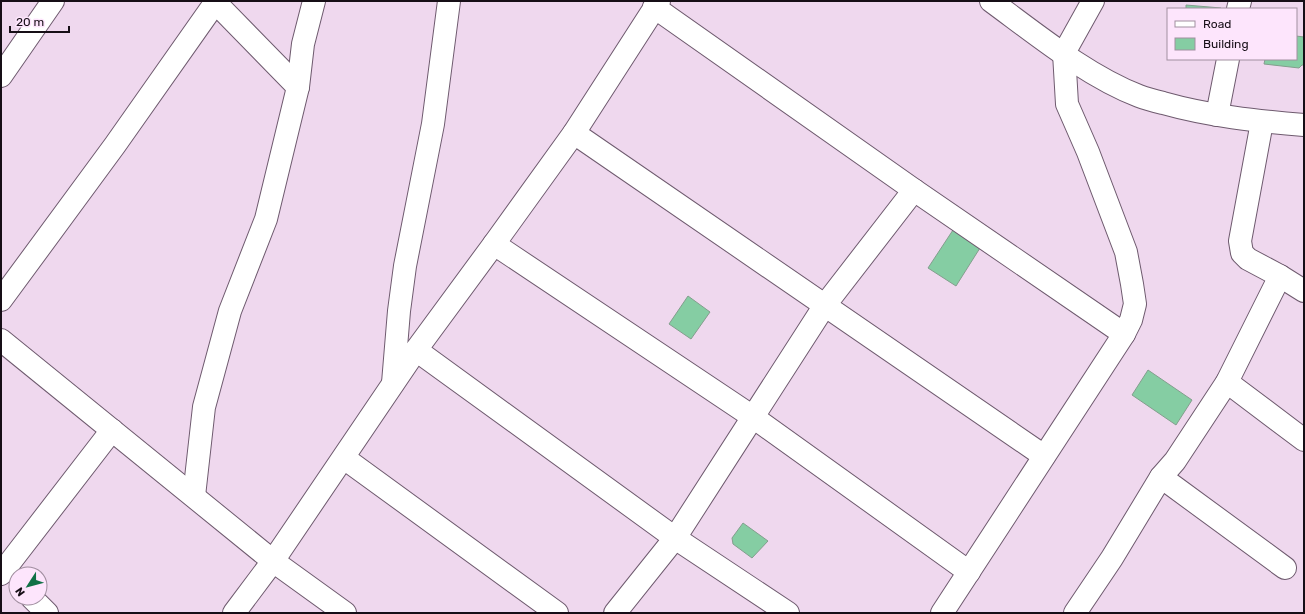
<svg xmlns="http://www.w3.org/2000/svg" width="1305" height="614" viewBox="0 0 1305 614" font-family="Rubik,sans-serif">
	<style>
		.building { fill: #85cda3; stroke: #839e8d }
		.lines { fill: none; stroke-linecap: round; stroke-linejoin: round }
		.minor-casing { stroke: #6e5a6e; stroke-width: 24 }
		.minor { stroke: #fff; stroke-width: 22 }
	</style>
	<rect width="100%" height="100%" fill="#efd8ee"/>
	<g class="building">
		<path d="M1186,5L1221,8V9H1186Z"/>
		<path d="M1296,36L1304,37V65H1302L1299,68L1264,64L1265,59H1296Z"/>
		<path d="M953,230L980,248L956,286L928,268Z"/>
		<path d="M688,296L710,312L691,339L669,324Z"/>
		<path d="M1148,370L1192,400L1176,425L1132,395Z"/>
		<path d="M743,523L768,541L752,558L733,544L732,538Z"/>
	</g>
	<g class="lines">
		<defs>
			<g id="minor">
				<path d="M214,1L298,87"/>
				<path d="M991,1C1036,34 1087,76 1139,96C1147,99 1155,101 1163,103C1209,116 1256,121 1304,125"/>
				<path d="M654,7L914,190L1124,334"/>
				<path d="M1238,9L1240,1"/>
				<path d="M1,76L53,1"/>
				<path d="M1217,115L1228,59"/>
				<path d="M1262,122L1240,241L1242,253L1248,259L1280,276L1304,291"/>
				<path d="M574,133L1044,456"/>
				<path d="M494,244L753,417L969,572"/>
				<path d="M1,300L115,145L215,3"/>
				<path d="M1,340L273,561L345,613"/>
				<path d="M416,350L675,538L788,613"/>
				<path d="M1227,382L1304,440"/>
				<path d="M393,383L399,311L405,266L433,124L449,1"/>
				<path d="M344,458L557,613"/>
				<path d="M1161,477L1285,568"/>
				<path d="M194,496L204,407L230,311L266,219L298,87L303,44L314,1"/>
				<path d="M1,574L112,430"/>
				<path d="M32,598L47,613"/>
				<path d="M234,613L273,561L416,350L494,244L574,133L659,1"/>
				<path d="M615,613L675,538L825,305L914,190"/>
				<path d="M942,613L1124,334L1131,320L1135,304L1132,284L1126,252L1088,152L1067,104L1064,53L1093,1"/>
				<path d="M1075,613L1112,558L1161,477L1175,461L1227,382L1280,276"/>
			</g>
		</defs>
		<use href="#minor" class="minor-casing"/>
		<use href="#minor" class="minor"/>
	</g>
	<rect width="1305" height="614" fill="none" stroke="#160e16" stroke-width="4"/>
	<rect x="1167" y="8" width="130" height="52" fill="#fde5fc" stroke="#a18fa0"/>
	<rect x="1175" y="21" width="20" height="6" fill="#ffffff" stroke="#a18fa0"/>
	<text x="1203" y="28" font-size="12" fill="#160e16">Road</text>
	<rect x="1175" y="38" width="20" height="12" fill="#85cda3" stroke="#a18fa0"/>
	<text x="1203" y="48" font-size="12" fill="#160e16">Building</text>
	<g transform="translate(28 586) rotate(234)"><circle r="19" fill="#fde5fc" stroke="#a18fa0"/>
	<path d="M0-3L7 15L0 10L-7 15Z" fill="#107146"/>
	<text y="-6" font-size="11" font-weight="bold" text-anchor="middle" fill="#160e16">N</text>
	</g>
	<path d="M10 26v6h59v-6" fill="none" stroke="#160e16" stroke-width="2"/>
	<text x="16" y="26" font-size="12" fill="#160e16" stroke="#fde5fc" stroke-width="3" paint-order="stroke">20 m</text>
</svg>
